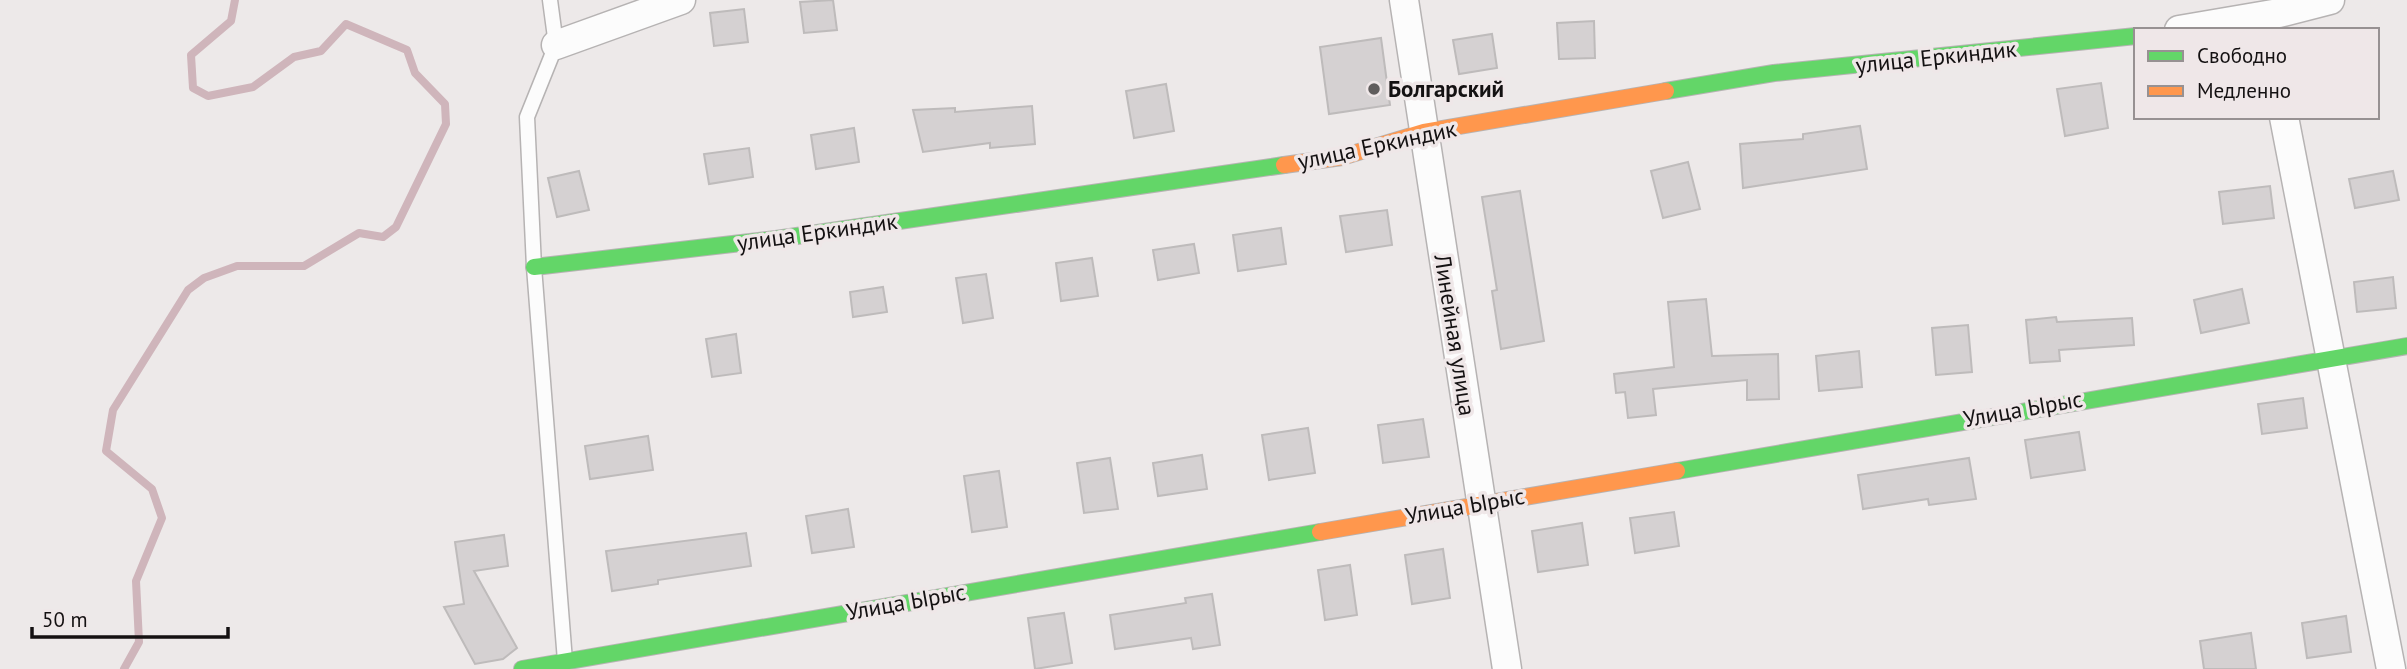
<svg xmlns="http://www.w3.org/2000/svg" width="2407" height="669" viewBox="0 0 2407 669" font-family="'PT Sans',sans-serif">
	<style>
		.lines { fill: none; stroke-linecap: round; stroke-linejoin: round }
		.stream { stroke: #cfb5bb; stroke-width: 8 }
		.building { fill: #d5d1d2; stroke: #bebbbb; stroke-width: 2 }
		.lane-casing { stroke: #b6b3b3; stroke-width: 17 }
		.street-casing { stroke: #b6b3b3; stroke-width: 31 }
		.fast-casing { stroke: #b6b3b3; stroke-width: 18 }
		.slow-casing { stroke: #b6b3b3; stroke-width: 18 }
		.lane { stroke: #fcfcfc; stroke-width: 14 }
		.street { stroke: #fcfcfc; stroke-width: 28 }
		.fast { stroke: #63d668; stroke-width: 16 }
		.slow { stroke: #ff974d; stroke-width: 16 }
		.poi-dot { fill: #605d5d; stroke: #efe7e8; stroke-width: 2.5 }
		.labels { text-anchor: middle; stroke-width: 7; stroke-linejoin: round; paint-order: stroke }
		.street-label { font-size: 23px; fill: #141112; stroke: #efe7e8 }
		.poi-label { font-size: 23px; font-weight: bold; fill: #141112; stroke: #efe7e8; text-anchor: start }
	</style>
	<rect width="100%" height="100%" fill="#ede9e9"/>
	<g class="lines">
		<path class="stream" d="M124,669L139,642L136,581L162,518L152,489L106,451L113,410L188,290L204,278L237,266H304L359,233L383,237L396,227L446,124L445,104L415,73L407,50L346,24L321,51L294,57L253,87L208,96L193,88L191,55L231,21L235,0"/>
	</g>
	<g class="building">
		<path d="M833,0L837,30L804,33L800,2Z"/>
		<path d="M744,9L748,42L714,46L710,13Z"/>
		<path d="M1594,21L1595,58L1559,59L1557,23Z"/>
		<path d="M1492,34L1497,68L1459,74L1453,40Z"/>
		<path d="M1381,38L1390,105L1329,114L1320,47Z"/>
		<path d="M2101,83L2108,128L2065,136L2057,89Z"/>
		<path d="M1166,84L1174,131L1134,138L1126,91Z"/>
		<path d="M1032,106L1035,144L990,148V143L923,152L913,110L955,108V112Z"/>
		<path d="M1860,126L1867,169L1743,188L1740,144L1803,139V134Z"/>
		<path d="M854,128L859,162L816,169L811,135Z"/>
		<path d="M749,148L753,177L709,184L704,154Z"/>
		<path d="M1688,162L1700,209L1663,218L1651,171Z"/>
		<path d="M579,171L589,210L557,217L548,178Z"/>
		<path d="M2393,171L2399,200L2355,208L2349,179Z"/>
		<path d="M2270,186L2274,218L2223,224L2219,192Z"/>
		<path d="M1520,191L1544,341L1501,349L1492,291L1497,290L1482,197Z"/>
		<path d="M1387,210L1392,245L1346,252L1340,216Z"/>
		<path d="M1281,228L1286,264L1238,271L1233,235Z"/>
		<path d="M1194,244L1199,273L1158,280L1153,250Z"/>
		<path d="M1092,258L1098,296L1061,301L1056,263Z"/>
		<path d="M986,274L993,318L963,323L956,278Z"/>
		<path d="M2393,277L2396,308L2357,312L2354,282Z"/>
		<path d="M883,287L887,312L853,317L850,292Z"/>
		<path d="M2242,289L2249,323L2201,333L2194,300Z"/>
		<path d="M1706,299L1712,356L1778,354L1779,399L1747,400V380L1653,389L1656,415L1628,418L1625,392L1616,393L1614,374L1674,367L1668,302Z"/>
		<path d="M2056,317L2057,322L2132,318L2134,345L2059,350L2060,361L2030,363L2026,320Z"/>
		<path d="M1968,325L1972,372L1936,375L1932,328Z"/>
		<path d="M736,334L741,373L712,377L706,339Z"/>
		<path d="M1859,351L1862,387L1819,391L1816,356Z"/>
		<path d="M2303,398L2307,428L2262,434L2258,404Z"/>
		<path d="M1423,419L1429,457L1383,463L1378,425Z"/>
		<path d="M1308,428L1315,473L1269,480L1262,435Z"/>
		<path d="M2079,432L2085,470L2031,478L2025,440Z"/>
		<path d="M648,436L653,470L590,479L585,446Z"/>
		<path d="M1202,455L1207,489L1158,496L1153,463Z"/>
		<path d="M1110,458L1118,509L1084,513L1077,463Z"/>
		<path d="M1969,458L1976,499L1929,505L1928,499L1863,509L1858,475Z"/>
		<path d="M999,471L1007,527L972,532L964,476Z"/>
		<path d="M848,509L854,547L812,553L806,516Z"/>
		<path d="M1674,512L1679,546L1635,553L1630,518Z"/>
		<path d="M1582,523L1588,565L1538,572L1532,531Z"/>
		<path d="M746,533L751,566L658,580V584L612,591L606,551Z"/>
		<path d="M504,535L508,566L474,571L517,648L503,659L475,664L444,607L464,604L455,542Z"/>
		<path d="M1443,549L1450,598L1412,604L1405,555Z"/>
		<path d="M1350,565L1357,615L1325,620L1318,570Z"/>
		<path d="M1212,594L1220,645L1193,649L1191,638L1115,649L1110,615L1186,603L1185,598Z"/>
		<path d="M1064,613L1072,663L1035,669L1028,618Z"/>
		<path d="M2346,616L2351,652L2307,658L2302,623Z"/>
		<path d="M2251,633L2256,669H2204L2200,641Z"/>
	</g>
	<g class="lines">
		<defs>
			<path id="lane" d="M550,0L556,45L527,117L534,267L565,661"/>
			<g id="street">
				<path d="M1404,0L1507,669"/>
				<path d="M2179,30L2279,13L2330,0"/>
				<path d="M556,45L681,0"/>
				<path d="M2284,117L2391,669"/>
			</g>
			<g id="fast">
				<path d="M1666,91L1774,73L2136,36"/>
				<path d="M534,267L776,239L1284,165"/>
				<path d="M1677,471L2407,346"/>
				<path d="M522,669L1320,532"/>
			</g>
			<g id="slow">
				<path d="M1284,165L1342,157L1424,132L1666,91"/>
				<path d="M1320,532L1677,471"/>
			</g>
		</defs>
		<use href="#lane" class="lane-casing"/>
		<use href="#street" class="street-casing"/>
		<use href="#fast" class="fast-casing"/>
		<use href="#slow" class="slow-casing"/>
		<use href="#lane" class="lane"/>
		<use href="#street" class="street"/>
		<use href="#fast" class="fast"/>
		<use href="#slow" class="slow"/>
	</g>
	<circle class="poi-dot" cx="1374" cy="89" r="7"/>
	<g class="labels">
		<g class="street-label">
			<text transform="translate(1936 57) rotate(-6)" y="8">улица Еркиндик</text>
			<text transform="translate(1377 145) rotate(-12)" y="8">улица Еркиндик</text>
			<text transform="translate(817 232) rotate(-8)" y="8">улица Еркиндик</text>
			<text transform="translate(1455 335) rotate(81)" y="8">Линейная улица</text>
			<text transform="translate(2023 409) rotate(-10)" y="8">Улица Ырыс</text>
			<text transform="translate(1465 506) rotate(-10)" y="8">Улица Ырыс</text>
			<text transform="translate(906 602) rotate(-10)" y="8">Улица Ырыс</text>
		</g>
		<g class="poi-label">
			<text x="1388" y="97">Болгарский</text>
		</g>
	</g>
	<rect x="2134" y="28" width="245" height="91" fill="#efe7e8" stroke="#979192" stroke-width="2"/>
	<rect x="2148" y="51" width="35" height="10" fill="#63d668" stroke="#979192" stroke-width="2"/>
	<text x="2197" y="63" font-size="21" fill="#141112">Свободно</text>
	<rect x="2148" y="86" width="35" height="10" fill="#ff974d" stroke="#979192" stroke-width="2"/>
	<text x="2197" y="98" font-size="21" fill="#141112">Медленно</text>
	<path d="M32 627v10h196v-10" fill="none" stroke="#141112" stroke-width="3.5"/>
	<text x="42" y="627" font-size="21" fill="#141112" stroke="#efe7e8" stroke-width="5" paint-order="stroke">50 m</text>
</svg>
